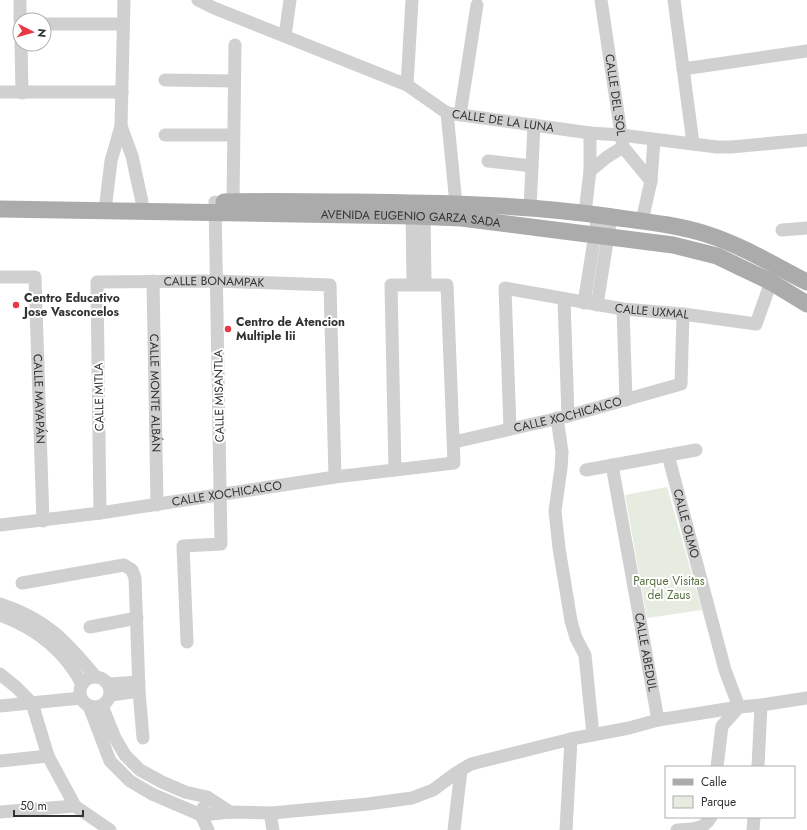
<svg xmlns="http://www.w3.org/2000/svg" width="807" height="830" viewBox="0 0 807 830" font-family="Jost,sans-serif">
	<style>
		.green { fill: #e6ecdf }
		.lines { fill: none; stroke-linecap: round; stroke-linejoin: round }
		.minor { stroke: #d0d0d0; stroke-width: 13 }
		.major { stroke: #ababab; stroke-width: 17 }
		.poi-dot { fill: #e63946; stroke: #fff; stroke-width: 1.5 }
		.labels { text-anchor: middle; stroke-width: 4; stroke-linejoin: round; paint-order: stroke }
		.street-label { font-size: 12px; fill: #333; stroke: #fff }
		.poi-label { font-size: 12px; font-weight: bold; fill: #333; stroke: #fff; text-anchor: start }
		.park-label { font-size: 12px; fill: #56703f; stroke: #fff }
	</style>
	<rect width="100%" height="100%" fill="#fff"/>
	<path class="green" d="M667,487L702,610L647,618L625,495Z"/>
	<g class="lines">
		<g class="minor">
			<path d="M20,0V20"/>
			<path id="s1" d="M198,0L214,8L407,85L447,113L590,133L621,135L717,147H731L807,140"/>
			<path id="s2" d="M601,0L623,147L651,181"/>
			<path d="M674,0L693,143"/>
			<path d="M44,24H123"/>
			<path d="M285,36L290,0"/>
			<path d="M21,44L22,93"/>
			<path d="M683,69L807,51"/>
			<path d="M165,80L234,81"/>
			<path d="M407,85L412,0"/>
			<path d="M0,92H122"/>
			<path d="M447,113L456,204"/>
			<path d="M460,115L477,5"/>
			<path d="M121,126L132,156L142,202"/>
			<path d="M165,135H233"/>
			<path d="M488,161L532,166"/>
			<path d="M590,171L607,157L623,147"/>
			<path d="M106,202L111,161L121,126L124,0"/>
			<path d="M233,202L235,45"/>
			<path d="M412,208L413,284"/>
			<path d="M424,208L425,284"/>
			<path d="M530,208L534,125"/>
			<path d="M585,213L590,171V133"/>
			<path d="M642,221L651,181L654,140"/>
			<path d="M782,230L807,228"/>
			<path id="s3" d="M0,277H35L43,521"/>
			<path id="s4" d="M153,281L157,505"/>
			<path d="M564,299L568,416"/>
			<path d="M584,303L598,215"/>
			<path d="M597,305L611,217"/>
			<path d="M623,309L626,400"/>
			<path d="M557,418L562,452L561,468L555,511L559,548L571,621L576,638L585,655L593,735"/>
			<path id="s5" d="M510,429L505,288L623,309L683,314L756,324L771,282"/>
			<path id="s6" d="M454,442L568,416L681,384L683,314"/>
			<path id="s7" d="M668,455L725,670L739,707L722,726L717,767"/>
			<path id="s8" d="M612,465L658,720"/>
			<path d="M586,470L696,450"/>
			<path id="s9" d="M100,513L97,282L216,281L330,285L335,477"/>
			<path id="s10" d="M0,525L100,513L335,477L454,463L447,285H391L395,470"/>
			<path d="M22,583L124,565L132,570L135,578L139,691L143,738"/>
			<path d="M0,604C46,619 65,640 95,676"/>
			<path d="M0,615C36,628 64,650 82,684"/>
			<path d="M90,627L137,618"/>
			<path d="M187,642L183,546L221,544L215,202"/>
			<path d="M0,674L16,687L32,703L48,756L75,806L110,830"/>
			<circle cx="95" cy="692" r="15"/>
			<path d="M109,684L139,682"/>
			<path d="M111,695L139,691"/>
			<path d="M0,706L81,698"/>
			<path d="M89,706L110,761L130,781L152,794L201,815L230,812L272,813L368,804L412,798L433,790L456,773L471,764L571,739L629,728L658,720L739,707L761,705L807,698"/>
			<path d="M102,706L115,738L125,755L140,770L162,782L185,792L207,797L230,812"/>
			<path d="M0,761L48,756"/>
			<path d="M758,767L761,705"/>
			<path d="M203,808L201,815L208,830"/>
			<path d="M0,812L75,806"/>
			<path d="M272,813L271,818L273,830"/>
			<path d="M454,830L461,770"/>
			<path d="M566,830L571,739"/>
			<path d="M677,830C692,829 704,830 711,817"/>
			<path d="M753,830L754,817"/>
		</g>
		<g class="major">
			<path d="M224,202C267,201 309,202 352,202C436,203 521,204 605,216C640,221 675,224 709,235C743,246 775,266 807,282"/>
			<path id="s11" d="M0,209L412,216L461,218L673,245L717,256L771,282L807,304"/>
		</g>
	</g>
	<g class="poi-dot">
		<circle cx="16" cy="305" r="4"/>
		<circle cx="228" cy="329" r="4"/>
	</g>
	<g class="labels">
		<g class="street-label">
			<text dy="4" stroke="none"><textPath href="#s2" startOffset="96">CALLE DEL SOL</textPath></text>
			<text dy="4" stroke="none"><textPath href="#s1" startOffset="331">CALLE DE LA LUNA</textPath></text>
			<text dy="4" stroke="none"><textPath href="#s11" startOffset="411">AVENIDA EUGENIO GARZA SADA</textPath></text>
			<text dy="4" stroke="none"><textPath href="#s9" startOffset="348">CALLE BONAMPAK</textPath></text>
			<text dy="4" stroke="none"><textPath href="#s5" startOffset="290">CALLE UXMAL</textPath></text>
			<text dy="4" stroke="none"><textPath href="#s4" startOffset="112">CALLE MONTE ALBÁN</textPath></text>
			<text transform="translate(219 396) rotate(-91)" y="4">CALLE MISANTLA</text>
			<text transform="translate(99 397) rotate(-91)" y="4">CALLE MITLA</text>
			<text dy="4" stroke="none"><textPath href="#s3" startOffset="157">CALLE MAYAPÁN</textPath></text>
			<text dy="4" stroke="none"><textPath href="#s6" startOffset="117">CALLE XOCHICALCO</textPath></text>
			<text dy="4" stroke="none"><textPath href="#s10" startOffset="229">CALLE XOCHICALCO</textPath></text>
			<text dy="4" stroke="none"><textPath href="#s7" startOffset="71">CALLE OLMO</textPath></text>
			<text dy="4" stroke="none"><textPath href="#s8" startOffset="190">CALLE ABEDUL</textPath></text>
		</g>
		<g class="poi-label">
			<text x="24" y="302">Centro Educativo<tspan x="24" dy="14">Jose Vasconcelos</tspan></text>
			<text x="236" y="326">Centro de Atencion<tspan x="236" dy="14">Multiple Iii</tspan></text>
		</g>
		<g class="park-label">
			<text x="669" y="585">Parque Visitas<tspan x="669" dy="14">del Zaus</tspan></text>
		</g>
	</g>
	<rect x="665" y="766" width="130" height="52" fill="#ffffff" stroke="#adadad"/>
	<rect x="673" y="779" width="20" height="6" fill="#ababab" stroke="#adadad"/>
	<text x="701" y="786" font-size="12" fill="#333333">Calle</text>
	<rect x="673" y="796" width="20" height="12" fill="#e6ecdf" stroke="#adadad"/>
	<text x="701" y="806" font-size="12" fill="#333333">Parque</text>
	<g transform="translate(32 32) rotate(96)"><circle r="19" fill="#ffffff" stroke="#adadad"/>
	<path d="M0-3L7 15L0 10L-7 15Z" fill="#e63946"/>
	<text y="-6" font-size="11" font-weight="bold" text-anchor="middle" fill="#333333">N</text>
	</g>
	<path d="M14 810v6h69v-6" fill="none" stroke="#333333" stroke-width="2"/>
	<text x="20" y="810" font-size="12" fill="#333333" stroke="#ffffff" stroke-width="3" paint-order="stroke">50 m</text>
</svg>
